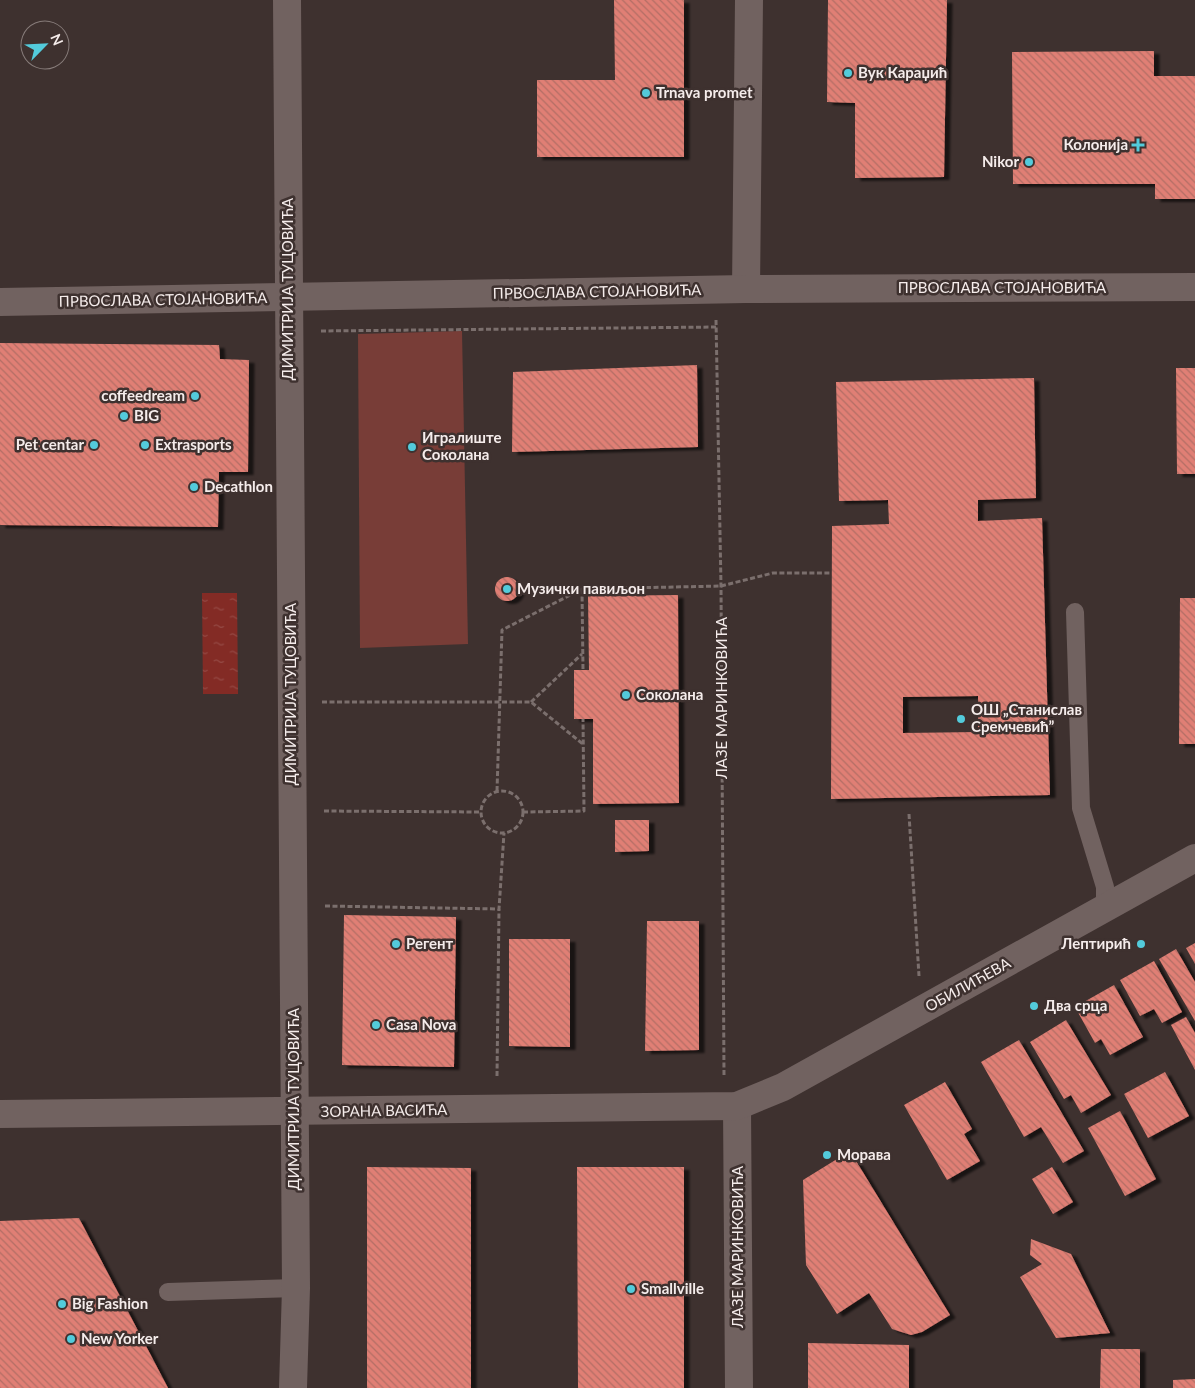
<svg xmlns="http://www.w3.org/2000/svg" width="1195" height="1388" viewBox="0 0 1195 1388" font-family="Lato,sans-serif">
	<style>
		.green { fill: #783d37 }
		.water { fill: url(#water-ripples) }
		.building { fill: url(#building-back-hatch); fill-rule: evenodd; filter: url(#shadow) }
		.lines { fill: none; stroke-linecap: round; stroke-linejoin: round }
		.path { stroke: #7b6f6d; stroke-width: 3; stroke-dasharray: 5 2.5; stroke-linecap: butt }
		.service { stroke: #716260; stroke-width: 18 }
		.minor { stroke: #716260; stroke-width: 28 }
		.poi-dot { fill: #53cbdb; stroke: #3e312f; stroke-width: 2 }
		.labels { text-anchor: middle; stroke-width: 5; stroke-linejoin: round; paint-order: stroke }
		.poi-label { font-size: 15px; font-weight: bold; fill: #f5eceb; stroke: #3e312f; text-anchor: start }
		.street-label { font-size: 15px; fill: #f5eceb; stroke: #3e312f }
	</style>
	<defs>
		<pattern id="water-ripples" width="26" height="14" patternUnits="userSpaceOnUse" patternTransform="scale(1.25)"><rect width="26" height="14" fill="#832b25"/><path d="M2 4q2-2 4 0t4 0M15 11q2-2 4 0t4 0" fill="none" stroke="#954a45"/></pattern>
		<pattern id="building-back-hatch" width="6" height="6" patternUnits="userSpaceOnUse" patternTransform="scale(1.25)"><rect width="6" height="6" fill="#e07f74"/><path d="M-1 5l2 2M0 0l6 6M5-1l2 2" fill="none" stroke="#b36e66"/></pattern>
		<filter id="shadow"><feDropShadow dx="5.5" dy="3" stdDeviation="1" flood-color="#0009"/></filter>
	</defs>
	<rect width="100%" height="100%" fill="#3e312f"/>
	<path class="green" d="M462,331L468,644L360,648L358,334Z"/>
	<path class="water" d="M202,593H237L238,694H203Z"/>
	<g class="building">
		<path d="M614,0H684V157H537V80H615Z"/>
		<path d="M828,0H947L944,177L855,178V103L827,102Z"/>
		<path d="M1154,51V76H1195V199H1155V184H1013L1012,52Z"/>
		<path d="M0,343L219,345L220,359L249,360L248,472H219L218,527L0,525Z"/>
		<path d="M697,365L698,447L512,452L513,372Z"/>
		<path d="M1176,368H1195V474H1177Z"/>
		<path d="M1034,378L1036,498L978,500V521L1042,518L1050,795L831,799L832,526L889,524L888,500L839,501L836,382ZM978,696V732L903,733V697Z"/>
		<circle cx="507" cy="589" r="12"/>
		<path d="M678,595L679,803L593,804V719H574V670H589L588,596Z"/>
		<path d="M1180,598H1195V744H1179Z"/>
		<path d="M615,820H649V851L615,852Z"/>
		<path d="M344,915L456,917L454,1067L342,1065Z"/>
		<path d="M647,921H699V1050L645,1051Z"/>
		<path d="M509,939H570V1047L509,1046Z"/>
		<path d="M1195,943V964L1186,948Z"/>
		<path d="M1176,949L1195,982V1021L1159,959Z"/>
		<path d="M1154,961L1182,1012L1162,1023L1154,1009L1140,1016L1120,980Z"/>
		<path d="M1114,985L1143,1037L1110,1055L1101,1039L1095,1043L1075,1007Z"/>
		<path d="M1186,1017L1195,1033V1070L1171,1025Z"/>
		<path d="M1066,1020L1111,1095L1081,1113L1071,1095L1064,1099L1030,1042Z"/>
		<path d="M1019,1040L1084,1151L1063,1163L1041,1127L1024,1137L981,1062Z"/>
		<path d="M1165,1072L1189,1116L1148,1138L1124,1094Z"/>
		<path d="M945,1082L972,1129L964,1134L980,1161L947,1180L904,1105Z"/>
		<path d="M1120,1111L1156,1179L1125,1196L1088,1128Z"/>
		<path d="M850,1151L950,1315L922,1332L911,1335L892,1329L869,1293L837,1314L806,1265L803,1180Z"/>
		<path d="M367,1167L471,1168V1388H367Z"/>
		<path d="M577,1167H684V1388H578Z"/>
		<path d="M1052,1167L1073,1202L1053,1214L1032,1179Z"/>
		<path d="M79,1218L168,1388H0V1221Z"/>
		<path d="M1031,1239L1071,1254L1110,1333L1056,1338L1020,1277L1042,1264L1030,1255Z"/>
		<path d="M808,1343L909,1345V1388H808Z"/>
		<path d="M1101,1349H1140V1388H1100Z"/>
		<path d="M1195,1379V1388H1173V1380Z"/>
	</g>
	<g class="lines">
		<g class="path">
			<path d="M716,320L721,586L724,1076"/>
			<path d="M321,331L716,327"/>
			<path d="M582,589L583,670"/>
			<path d="M322,702H531L584,745"/>
			<path d="M531,702L582,654"/>
			<circle cx="502" cy="812" r="21"/>
			<path d="M497,791L502,630L582,589L721,586L773,573H832"/>
			<path d="M324,811L481,812"/>
			<path d="M523,812L584,811L583,719"/>
			<path d="M909,814L919,976"/>
			<path d="M325,906L499,909L504,833"/>
			<path d="M497,1076L499,909"/>
		</g>
		<g class="service">
			<path d="M1075,612L1081,808L1105,887V909"/>
			<path d="M168,1292L296,1288"/>
		</g>
		<g class="minor">
			<path d="M287,0L296,1288L293,1388"/>
			<path d="M746,289L749,0"/>
			<path d="M0,302L746,289L1195,287"/>
			<path d="M737,1106L739,1388"/>
			<path d="M0,1114L737,1106L783,1087L1195,858"/>
		</g>
	</g>
	<g class="poi-dot">
		<circle cx="848" cy="73" r="5"/>
		<circle cx="646" cy="93" r="5"/>
		<path d="M1135.5 137.5h5v5h5v5h-5v5h-5v-5h-5v-5h5z"/>
		<circle cx="1029" cy="162" r="5"/>
		<circle cx="195" cy="396" r="5"/>
		<circle cx="124" cy="416" r="5"/>
		<circle cx="94" cy="445" r="5"/>
		<circle cx="145" cy="445" r="5"/>
		<circle cx="412" cy="447" r="5"/>
		<circle cx="194" cy="487" r="5"/>
		<circle cx="507" cy="589" r="5"/>
		<circle cx="626" cy="695" r="5"/>
		<circle cx="961" cy="719" r="5"/>
		<circle cx="396" cy="944" r="5"/>
		<circle cx="1141" cy="944" r="5"/>
		<circle cx="1034" cy="1006" r="5"/>
		<circle cx="376" cy="1025" r="5"/>
		<circle cx="827" cy="1155" r="5"/>
		<circle cx="631" cy="1289" r="5"/>
		<circle cx="62" cy="1304" r="5"/>
		<circle cx="71" cy="1339" r="5"/>
	</g>
	<g class="labels">
		<g class="poi-label">
			<text x="858" y="78">Вук Караџић</text>
			<text x="656" y="98">Trnava promet</text>
			<text x="1128" y="150" text-anchor="end">Колонија</text>
			<text x="1019" y="167" text-anchor="end">Nikor</text>
			<text x="185" y="401" text-anchor="end">coffeedream</text>
			<text x="134" y="421">BIG</text>
			<text x="422" y="443">Игралиште<tspan x="422" dy="17">Соколана</tspan></text>
			<text x="84" y="450" text-anchor="end">Pet centar</text>
			<text x="155" y="450">Extrasports</text>
			<text x="204" y="492">Decathlon</text>
			<text x="517" y="594">Музички павиљон</text>
			<text x="636" y="700">Соколана</text>
			<text x="971" y="715">ОШ „Станислав<tspan x="971" dy="17">Сремчевић”</tspan></text>
			<text x="406" y="949">Регент</text>
			<text x="1131" y="949" text-anchor="end">Лептирић</text>
			<text x="1044" y="1011">Два срца</text>
			<text x="386" y="1030">Casa Nova</text>
			<text x="837" y="1160">Морава</text>
			<text x="641" y="1294">Smallville</text>
			<text x="72" y="1309">Big Fashion</text>
			<text x="81" y="1344">New Yorker</text>
		</g>
		<g class="street-label">
			<text x="1002" y="293">ПРВОСЛАВА СТОЈАНОВИЋА</text>
			<text transform="translate(288 289) rotate(-90)" y="5">ДИМИТРИЈА ТУЦОВИЋА</text>
			<text transform="translate(597 292) rotate(-1)" y="5">ПРВОСЛАВА СТОЈАНОВИЋА</text>
			<text transform="translate(163 300) rotate(-1)" y="5">ПРВОСЛАВА СТОЈАНОВИЋА</text>
			<text transform="translate(291 694) rotate(-90)" y="5">ДИМИТРИЈА ТУЦОВИЋА</text>
			<text transform="translate(722 698) rotate(-90)" y="5">ЛАЗЕ МАРИНКОВИЋА</text>
			<text transform="translate(968 985) rotate(-29)" y="5">ОБИЛИЋЕВА</text>
			<text transform="translate(294 1099) rotate(-90)" y="5">ДИМИТРИЈА ТУЦОВИЋА</text>
			<text transform="translate(384 1111) rotate(-1)" y="5">ЗОРАНА ВАСИЋА</text>
			<text transform="translate(738 1247) rotate(-90)" y="5">ЛАЗЕ МАРИНКОВИЋА</text>
		</g>
	</g>
	<g transform="translate(45 45) rotate(66)"><circle r="24" fill="#3e312f" stroke="#877c7a"/>
	<path d="M0-4L9 19L0 12L-9 19Z" fill="#53cbdb"/>
	<text y="-8" font-size="14" font-weight="bold" text-anchor="middle" fill="#f5eceb">N</text>
	</g>
</svg>
